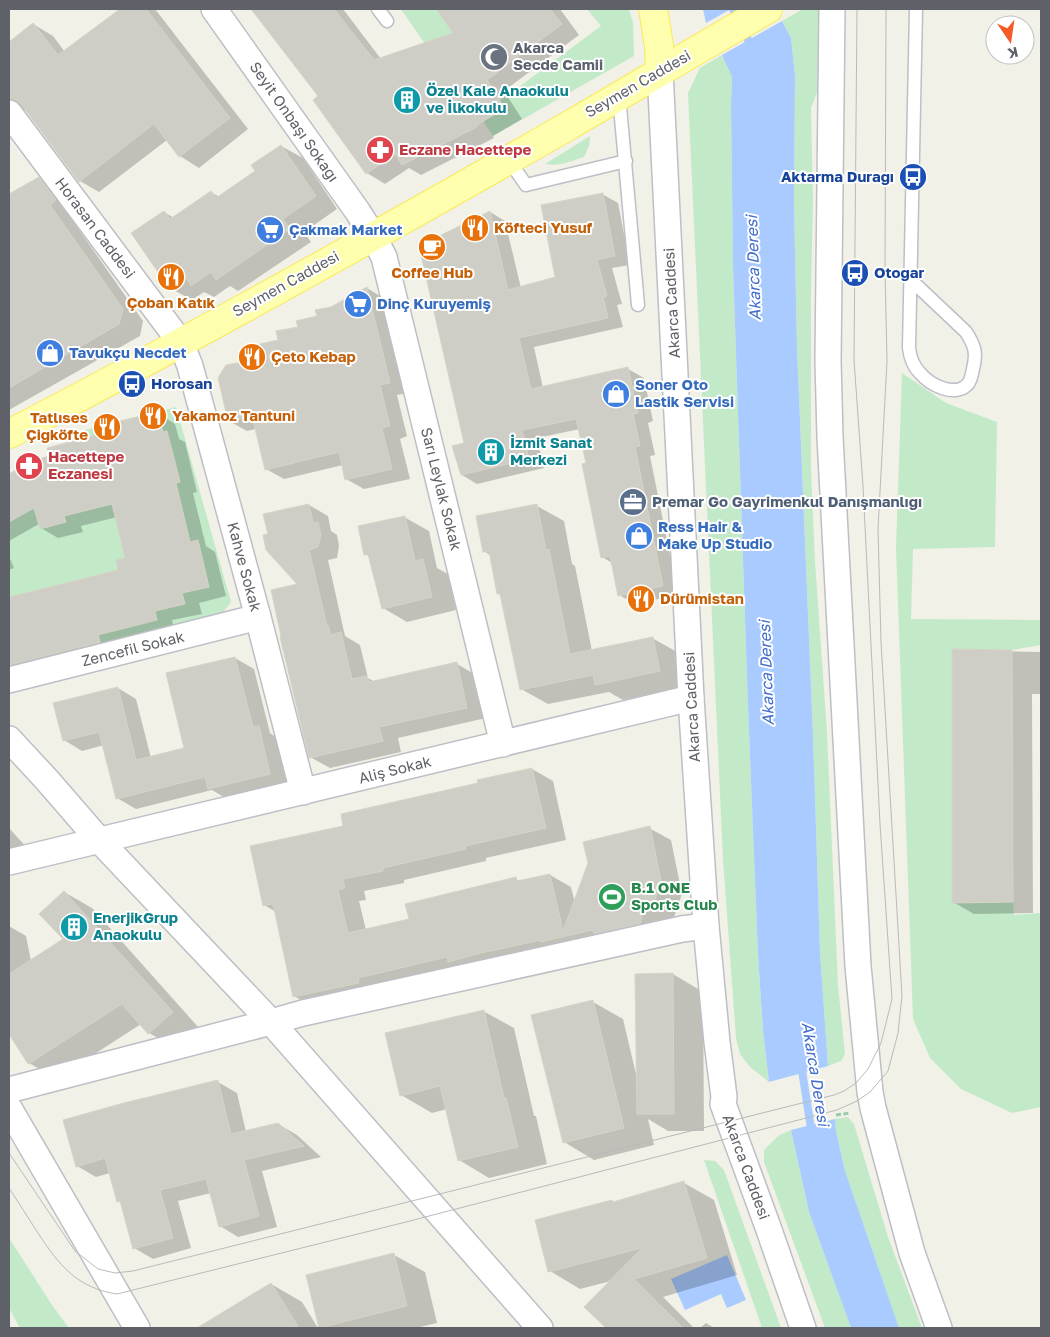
<svg xmlns="http://www.w3.org/2000/svg" width="1050" height="1337" viewBox="0 0 1050 1337" font-family="'Golos Text',sans-serif">
	<style>
		.green { fill: #c2eac9 }
		.water { fill: #a9cbff }
		.shadow { fill: #0003 }
		.lines { fill: none; stroke-linecap: round; stroke-linejoin: round }
		.stream { stroke: #a9cbff; stroke-width: 8 }
		.building { fill: #cecec6; stroke: #d6d4c4 }
		.lane-casing { stroke: #bebfc6; stroke-width: 15 }
		.street-casing { stroke: #bebfc6; stroke-width: 28 }
		.primary-casing { stroke: #fbe956; stroke-width: 30 }
		.path { stroke: #99c9af; stroke-width: 3; stroke-dasharray: 5 2.5; stroke-linecap: butt }
		.lane { stroke: #fff; stroke-width: 12 }
		.street { stroke: #fff; stroke-width: 25 }
		.primary { stroke: #feffae; stroke-width: 28 }
		.tram { stroke: #b9babb; stroke-width: 1 }
		.labels { text-anchor: middle; stroke-width: 4; stroke-linejoin: round; paint-order: stroke }
		.worship-label { font-size: 15px; font-weight: bold; fill: #5b616d; stroke: #fff; text-anchor: start }
		.street-label { font-size: 15px; fill: #5e6168; stroke: #fff }
		.culture-label { font-size: 15px; font-weight: bold; fill: #0d838f; stroke: #fff; text-anchor: start }
		.health-label { font-size: 15px; font-weight: bold; fill: #be3a42; stroke: #fff; text-anchor: start }
		.transit-label { font-size: 15px; font-weight: bold; fill: #164399; stroke: #fff; text-anchor: start }
		.food-label { font-size: 15px; font-weight: bold; fill: #c56008; stroke: #fff; text-anchor: start }
		.shop-label { font-size: 15px; font-weight: bold; fill: #366cbe; stroke: #fff; text-anchor: start }
		.service-label { font-size: 15px; font-weight: bold; fill: #4e5e75; stroke: #fff; text-anchor: start }
		.leisure-label { font-size: 15px; font-weight: bold; fill: #27864d; stroke: #fff; text-anchor: start }
		.water-label { font-size: 16px; font-style: italic; fill: #426ecc; stroke: #fff }
	</style>
	<rect width="100%" height="100%" fill="#f1f1e7"/>
	<g class="green">
		<path d="M401,9H436L456,36L432,54Z"/>
		<path d="M587,9H629L633,23L634,56L493,136L483,121L504,109L500,101L601,26Z"/>
		<path d="M803,9H818V90L811,108L813,202L811,293V470L815,562L827,732L838,985L845,1054L841,1061L828,1066L820,953L813,735L797,348L794,203L795,76L791,38L782,21Z"/>
		<path d="M722,55L732,77L731,105L733,266L748,706L758,955L763,1031L769,1082L750,1067L740,1054L736,1038L723,860L688,93L700,68Z"/>
		<path d="M590,136L589,146L584,157C572,161 558,167 545,164Z"/>
		<path d="M902,373L946,403L997,422L995,547L913,549L911,619L1041,620V645L1012,650L952,649V903L1013,902L1014,915L1041,913V1107L1012,1113L961,1089L930,1058L913,1019L896,548Z"/>
		<path d="M176,407L231,602L221,615L102,648L84,578L9,597V474L23,466L22,463L49,456L47,448L86,439L85,430Z"/>
		<path d="M848,1117L854,1124L888,1237L922,1328H899L897,1323L845,1171L836,1131L835,1119Z"/>
		<path d="M791,1130L809,1212L851,1328H825L764,1162V1150L778,1136Z"/>
		<path d="M704,1160L715,1161L724,1170L781,1328H762Z"/>
		<path d="M9,1238L52,1305L69,1328H20L9,1308Z"/>
	</g>
	<g class="water">
		<path d="M703,9H731L706,23Z"/>
		<path d="M782,21L791,38L795,76L794,203L797,348L813,735L820,953L828,1066L769,1082L763,1031L758,955L748,706L733,266L731,105L732,77L722,55Z"/>
		<path d="M835,1119L836,1131L845,1171L899,1328H851L809,1212L791,1130Z"/>
		<path d="M727,1255L746,1300L727,1308L721,1294L685,1310L671,1279Z"/>
	</g>
	<g class="shadow">
		<path d="M122,9H155L248,129L199,168L180,156L167,140L99,192L80,181L26,110L20,112L9,128V43L33,24L53,36L65,52Z"/>
		<path d="M253,9H343L381,59L455,33L437,9H560L579,35L504,91L522,119L493,136L494,138L421,175L409,168L385,184L367,173L320,96Z"/>
		<path d="M281,146L303,158L337,209L304,232L311,242L238,291L230,286L214,297L204,292L192,300L170,288L133,233L164,212L174,218L211,192L219,197L257,172Z"/>
		<path d="M39,178L60,190L76,212L70,217L143,321L140,336L9,410V195Z"/>
		<path d="M602,194L618,203L630,265L612,268L622,304L617,305L623,327L534,347L543,388L628,369L644,378L653,421L648,423L655,455L650,456L678,595L635,604L619,595L612,563L602,557L588,464L580,429L537,438L544,468L477,484L462,475L490,212L505,221L521,288L557,278Z"/>
		<path d="M367,288L385,299L407,393L397,395L407,436L400,439L410,479L364,489L346,479L343,465L284,479L266,469L256,429L247,431L229,421L244,363L264,353L279,341L331,308Z"/>
		<path d="M158,413L175,424L179,439L185,442L197,492L193,493L206,546L215,552L226,596L199,603L202,614L172,620L174,630L9,684V599L120,571L127,559L117,517L81,526L83,532L58,538L41,528L39,524L9,541V475L24,467L51,457L98,436Z"/>
		<path d="M309,505L328,516L331,531L337,535L339,546L337,558L328,560L345,636L360,645L368,678L375,682L457,664L476,675L486,718L398,738L401,752L330,768L310,757L300,584L269,535Z"/>
		<path d="M537,506L564,521L572,564L575,566L592,651L652,638L679,653L687,686L623,700L609,692L548,704L521,689L502,596L499,594L490,555L484,551Z"/>
		<path d="M404,517L429,531L437,568L448,574L456,610L407,622L383,608L370,557L365,554Z"/>
		<path d="M9,556L14,568L9,570Z"/>
		<path d="M953,650L1041,652V694H1032L1033,913L974,914L953,902Z"/>
		<path d="M235,658L254,669L270,733L277,738L288,785L227,799L212,790L136,809L117,798L104,745L82,751L64,740L118,688L136,699L151,758L185,749Z"/>
		<path d="M532,769L553,781L566,840L486,858V861L404,880V883L364,891L366,900L359,901L366,930L410,920L516,879L521,882L550,875L571,887L575,903L649,828L671,840L682,894L673,920L666,918L661,935L316,1009L294,996L276,912L264,905L345,826L480,784Z"/>
		<path d="M9,828L29,850L9,855Z"/>
		<path d="M64,892L92,908L199,1028L176,1048L149,1033L141,1024L56,1079L29,1063L9,1031V926L26,936L31,961L65,940Z"/>
		<path d="M673,974L703,992L704,1131H668L648,1119L654,1145L594,1160L564,1142L593,1002L623,1019L636,1074L637,975Z"/>
		<path d="M483,1011L514,1028L534,1116H536L547,1164L489,1178L459,1160L447,1109L432,1113L401,1095Z"/>
		<path d="M218,1082L237,1093L246,1132L278,1124L297,1135L321,1157L262,1171L277,1227L238,1237L220,1226L211,1193L178,1201L191,1248L153,1259L134,1248L122,1203L118,1201L110,1173L96,1177L77,1166Z"/>
		<path d="M684,1183L714,1200L737,1275L663,1297L694,1328H607L586,1307L611,1281L580,1289L550,1271L612,1201L616,1203Z"/>
		<path d="M394,1255L425,1272L437,1323L416,1328H322L320,1327Z"/>
		<path d="M271,1284L302,1302L318,1328H199Z"/>
		<path d="M706,1323L714,1328H700Z"/>
	</g>
	<g class="lines">
		<g class="stream">
			<path d="M733,9L752,48"/>
			<path d="M801,1064L812,1135"/>
		</g>
	</g>
	<g class="building">
		<path d="M120,9H146L230,118L179,157L154,124L79,182L21,104L15,100L11,99L9,96V42L33,23L58,55Z"/>
		<path d="M251,9H334L374,60L453,33L436,9H550L562,24L487,80L504,108L476,126L477,127L402,165L395,154L366,174L313,100L318,96Z"/>
		<path d="M281,145L316,196L283,219L290,229L216,280L211,272L191,286L186,277L169,288L131,233L164,211L170,219L211,191L216,198L255,171L251,165Z"/>
		<path d="M39,177L56,200L50,205L123,309L119,324L9,388V194Z"/>
		<path d="M603,193L615,256L597,260L607,296L603,297L608,318L519,338L531,389L628,367L638,413L633,414L640,446L635,447L663,586L618,596L610,556L601,558L582,464L586,463L576,419L522,430L529,459L461,475L452,446L464,443L419,246L490,211L508,290L555,277L541,205Z"/>
		<path d="M367,287L390,383L380,385L390,426L382,428L392,469L345,480L339,452L265,470L252,416L228,421L218,378L226,365L243,362L241,357L262,352L260,344L278,340L276,331L298,327L296,321L317,316L315,310L331,307Z"/>
		<path d="M158,412L163,432L167,431L175,462L180,482L176,483L190,542L198,540L209,587L182,593L185,604L155,611L157,620L98,635L100,642L9,665V597L118,570L116,560L125,558L112,504L64,516L66,522L40,529L34,508L9,522V474L23,466L22,463L50,456L47,448L96,435L95,427Z"/>
		<path d="M309,504L313,523L318,522L321,535L318,547L309,550L327,626L328,625L331,635L341,632L352,679L367,676L369,682L457,662L467,708L379,727L383,741L309,758L280,637L281,636L271,590L297,584L266,550L263,535L268,534L263,514Z"/>
		<path d="M537,504L546,550L549,549L570,654L653,637L660,671L595,685L593,675L520,690L500,594H497L489,551L483,552L476,516Z"/>
		<path d="M405,516L415,561L423,559L432,597L382,609L368,554L364,555L358,526Z"/>
		<path d="M952,649L1012,650L1013,902L952,903Z"/>
		<path d="M235,657L253,727L259,726L270,774L208,789L205,777L116,799L99,732L63,741L53,703L118,687L136,760L184,748L166,673Z"/>
		<path d="M532,768L546,828L465,846L466,849L383,868V871L343,879L345,888L338,890L348,933L409,919L405,904L516,877L517,881L550,874L563,931L588,863L583,842L650,826L661,881L652,909L644,907L640,924L595,934L592,930L541,942V940L481,953L448,962L447,957L358,978L359,983L293,997L273,904L263,906L250,846L343,826L341,814L478,783L477,780Z"/>
		<path d="M64,891L173,1012L148,1034L122,1004L28,1064L9,1034V974L63,939L39,914Z"/>
		<path d="M673,973L674,1114H637L635,974Z"/>
		<path d="M593,1000L624,1128L563,1143L531,1015Z"/>
		<path d="M484,1010L504,1098H506L518,1147L458,1161L440,1086L400,1096L385,1033Z"/>
		<path d="M218,1080L231,1134L278,1123L304,1146L244,1160L259,1216L219,1227L206,1179L160,1190L173,1238L133,1249L120,1201L117,1202L105,1158L76,1167L63,1120L120,1104Z"/>
		<path d="M684,1181L707,1258L634,1279L683,1328H606L584,1307L642,1248L548,1272L535,1220L612,1200L613,1202Z"/>
		<path d="M394,1253L407,1306L319,1328L306,1275Z"/>
		<path d="M271,1283L299,1328H197Z"/>
	</g>
	<g class="lines">
		<defs>
			<g id="lane">
				<path d="M378,9L387,21"/>
				<path d="M619,96L638,305"/>
				<path d="M508,159L526,185L626,161"/>
				<path d="M911,280L966,332C975,346 977,353 973,369C972,374 971,380 968,384C955,398 930,385 920,373C913,366 910,357 909,348L916,9"/>
			</g>
			<g id="street">
				<path d="M214,9L358,212L373,236L384,257L503,744"/>
				<path d="M832,9L828,361L830,437L858,966L870,1092L873,1108L912,1253L939,1328"/>
				<path d="M660,71L691,698L706,926L717,1042L724,1097L723,1104L768,1227L803,1328"/>
				<path d="M9,113L181,343L190,366L258,617L303,792"/>
				<path d="M9,680L258,617"/>
				<path d="M9,739L47,780L99,840L271,1022L540,1328"/>
				<path d="M9,862L691,698"/>
				<path d="M9,1090L271,1022L303,1013L682,929L706,926"/>
				<path d="M9,1108L137,1328"/>
			</g>
			<g id="primary">
				<path d="M653,9L659,46L660,71"/>
				<path d="M9,434C198,336 383,232 568,126C635,87 701,47 768,9"/>
			</g>
		</defs>
		<use href="#lane" class="lane-casing"/>
		<use href="#street" class="street-casing"/>
		<use href="#primary" class="primary-casing"/>
		<path class="path" d="M836,1115L850,1113"/>
		<use href="#lane" class="lane"/>
		<use href="#street" class="street"/>
		<use href="#primary" class="primary"/>
		<g class="tram">
			<path d="M9,1153L75,1251L98,1269L115,1273L133,1271L834,1095L844,1091L856,1083L868,1069L881,1043L892,999L880,824L863,486L854,360L857,9"/>
			<path d="M9,1188C19,1203 28,1218 38,1233C59,1265 77,1288 117,1294L406,1222L837,1110L857,1101L870,1092L888,1071L898,1033L902,996L881,642L878,529L887,361L885,271L886,9"/>
		</g>
	</g>
	<defs>
		<symbol id="mosque-disc" viewBox="-11 -11 22 22"><circle r="9.5" fill="#6b7280" stroke="#fff"/><path d="M3.5-4.9A6 6 0 1 0 3.5 4.9A5 5 0 1 1 3.5-4.9Z" fill="#fff"/></symbol>
		<symbol id="building-disc" viewBox="-11 -11 22 22"><circle r="9.5" fill="#0f9aa8" stroke="#fff"/><path d="M-4-6H4V6H1V3H-1V6H-4ZM-2.5-4.3h1.7v1.8h-1.7ZM.8-4.3h1.7v1.8H.8ZM-2.5-1h1.7V.8h-1.7ZM.8-1h1.7V.8H.8Z" fill="#fff"/></symbol>
		<symbol id="pharmacy-disc" viewBox="-11 -11 22 22"><circle r="9.5" fill="#e0444e" stroke="#fff"/><path d="M-2-6h4v4h4v4h-4v4h-4v-4h-4v-4h4Z" fill="#fff"/></symbol>
		<symbol id="bus-disc" viewBox="-11 -11 22 22"><circle r="9.5" fill="#1a4fb4" stroke="#fff"/><path d="M-5-6H5V4H4V6H2V4H-2V6H-4V4H-5ZM-3.5-4V0h7V-4ZM-3.5 1.2v1.5H-2V1.2ZM2 1.2v1.5H3.5V1.2Z" fill="#fff"/></symbol>
		<symbol id="restaurant-disc" viewBox="-11 -11 22 22"><circle r="9.5" fill="#e8710a" stroke="#fff"/><path d="M-5-6h1v4h1v-4h1v4h1v-4h1v5L-1.5 .5V6h-2V.5L-5-1ZM5-6V6H3V1.5H1.5Q1.5-4 5-6Z" fill="#fff"/></symbol>
		<symbol id="supermarket-disc" viewBox="-11 -11 22 22"><circle r="9.5" fill="#3f7fe0" stroke="#fff"/><path d="M-6-5.5h2.5l.6 2H6L4.5 2H-2.5L-4.4-4H-6ZM-1.5 3.2a1.3 1.3 0 1 0 .1 0ZM3 3.2a1.3 1.3 0 1 0 .1 0Z" fill="#fff"/></symbol>
		<symbol id="cafe-disc" viewBox="-11 -11 22 22"><circle r="9.5" fill="#e8710a" stroke="#fff"/><path d="M-5.5-4.5H6V0H3Q3 3.5 0 3.5H-2.5Q-5.5 3.5-5.5 0ZM3-3.2v2h1.7v-2ZM-6 4.5H4V6H-6Z" fill="#fff"/></symbol>
		<symbol id="shop-disc" viewBox="-11 -11 22 22"><circle r="9.5" fill="#3f7fe0" stroke="#fff"/><path d="M-5-2.5h2.3a2.7 3.5 0 0 1 5.4 0H5L5.5 6h-11ZM-1.5-2.5h3a1.5 2.3 0 0 0-3 0Z" fill="#fff"/></symbol>
		<symbol id="office-disc" viewBox="-11 -11 22 22"><circle r="9.5" fill="#5c6f8a" stroke="#fff"/><path d="M-6-3h4V-5.5h4V-3h4V5H-6ZM-1-4.5V-3h2v-1.5ZM-6 0V1H6V0Z" fill="#fff"/></symbol>
		<symbol id="stadium-disc" viewBox="-11 -11 22 22"><circle r="9.5" fill="#2e9e5b" stroke="#fff"/><path d="M0-5a6.5 5 0 1 0 0 10a6.5 5 0 1 0 0-10ZM-3.5-1.8h7v3.6h-7Z" fill="#fff"/></symbol>
	</defs>
	<g fill-rule="evenodd">
		<use href="#mosque-disc" x="478" y="41" width="32" height="32"/>
		<use href="#building-disc" x="391" y="84" width="32" height="32"/>
		<use href="#pharmacy-disc" x="364" y="134" width="32" height="32"/>
		<use href="#bus-disc" x="897" y="161" width="32" height="32"/>
		<use href="#restaurant-disc" x="459" y="212" width="32" height="32"/>
		<use href="#supermarket-disc" x="254" y="214" width="32" height="32"/>
		<use href="#cafe-disc" x="416" y="231" width="32" height="32"/>
		<use href="#bus-disc" x="839" y="257" width="32" height="32"/>
		<use href="#restaurant-disc" x="155" y="261" width="32" height="32"/>
		<use href="#supermarket-disc" x="342" y="288" width="32" height="32"/>
		<use href="#shop-disc" x="34" y="337" width="32" height="32"/>
		<use href="#restaurant-disc" x="236" y="341" width="32" height="32"/>
		<use href="#bus-disc" x="116" y="368" width="32" height="32"/>
		<use href="#shop-disc" x="600" y="378" width="32" height="32"/>
		<use href="#restaurant-disc" x="137" y="400" width="32" height="32"/>
		<use href="#restaurant-disc" x="91" y="411" width="32" height="32"/>
		<use href="#building-disc" x="475" y="436" width="32" height="32"/>
		<use href="#pharmacy-disc" x="13" y="450" width="32" height="32"/>
		<use href="#office-disc" x="617" y="486" width="32" height="32"/>
		<use href="#shop-disc" x="623" y="520" width="32" height="32"/>
		<use href="#restaurant-disc" x="625" y="583" width="32" height="32"/>
		<use href="#stadium-disc" x="596" y="881" width="32" height="32"/>
		<use href="#building-disc" x="58" y="911" width="32" height="32"/>
	</g>
	<g class="labels">
		<g class="worship-label">
			<text x="513" y="53">Akarca<tspan x="513" dy="17">Secde Camii</tspan></text>
		</g>
		<g class="street-label">
			<text transform="translate(638 84) rotate(-30)" y="5">Seymen Caddesi</text>
			<text transform="translate(294 122) rotate(55)" y="5">Seyit Onbaşı Sokağı</text>
			<text transform="translate(95 228) rotate(53)" y="5">Horasan Caddesi</text>
			<text transform="translate(286 284) rotate(-29)" y="5">Seymen Caddesi</text>
			<text transform="translate(672 303) rotate(-93)" y="5">Akarca Caddesi</text>
			<text transform="translate(441 489) rotate(76)" y="5">Sarı Leylak Sokak</text>
			<text transform="translate(244 567) rotate(75)" y="5">Kahve Sokak</text>
			<text transform="translate(133 649) rotate(-14)" y="5">Zencefil Sokak</text>
			<text transform="translate(692 707) rotate(-93)" y="5">Akarca Caddesi</text>
			<text transform="translate(395 770) rotate(-14)" y="5">Aliş Sokak</text>
			<text transform="translate(746 1167) rotate(70)" y="5">Akarca Caddesi</text>
		</g>
		<g class="culture-label">
			<text x="426" y="96">Özel Kale Anaokulu<tspan x="426" dy="17">ve İlkokulu</tspan></text>
			<text x="510" y="448">İzmit Sanat<tspan x="510" dy="17">Merkezi</tspan></text>
			<text x="93" y="923">EnerjikGrup<tspan x="93" dy="17">Anaokulu</tspan></text>
		</g>
		<g class="health-label">
			<text x="399" y="155">Eczane Hacettepe</text>
			<text x="48" y="462">Hacettepe<tspan x="48" dy="17">Eczanesi</tspan></text>
		</g>
		<g class="transit-label">
			<text x="894" y="182" text-anchor="end">Aktarma Durağı</text>
			<text x="874" y="278">Otogar</text>
			<text x="151" y="389">Horosan</text>
		</g>
		<g class="food-label">
			<text x="494" y="233">Köfteci Yusuf</text>
			<text x="432" y="278" text-anchor="middle">Coffee Hub</text>
			<text x="171" y="308" text-anchor="middle">Çoban Katık</text>
			<text x="271" y="362">Çeto Kebap</text>
			<text x="172" y="421">Yakamoz Tantuni</text>
			<text x="88" y="423" text-anchor="end">Tatlıses<tspan x="88" dy="17">Çiğköfte</tspan></text>
			<text x="660" y="604">Dürümistan</text>
		</g>
		<g class="shop-label">
			<text x="289" y="235">Çakmak Market</text>
			<text x="377" y="309">Dinç Kuruyemiş</text>
			<text x="69" y="358">Tavukçu Necdet</text>
			<text x="635" y="390">Soner Oto<tspan x="635" dy="17">Lastik Servisi</tspan></text>
			<text x="658" y="532">Ress Hair &amp;<tspan x="658" dy="17">Make Up Studio</tspan></text>
		</g>
		<g class="service-label">
			<text x="652" y="507">Premar Go Gayrimenkul Danışmanlığı</text>
		</g>
		<g class="leisure-label">
			<text x="631" y="893">B.1 ONE<tspan x="631" dy="17">Sports Club</tspan></text>
		</g>
		<g class="water-label">
			<text transform="translate(753 268) rotate(-92)" y="6">Akarca Deresi</text>
			<text transform="translate(766 673) rotate(-92)" y="6">Akarca Deresi</text>
			<text transform="translate(816 1074) rotate(81)" y="6">Akarca Deresi</text>
		</g>
	</g>
	<rect width="1050" height="1337" fill="none" stroke="#5e6168" stroke-width="20"/>
	<g transform="translate(1010 40) rotate(167)"><circle r="24" fill="#ffffff" stroke="#bfc0c3"/>
	<path d="M0-4L9 19L0 12L-9 19Z" fill="#f55b29"/>
	<text y="-8" font-size="14" font-weight="bold" text-anchor="middle" fill="#5e6168">K</text>
	</g>
</svg>
